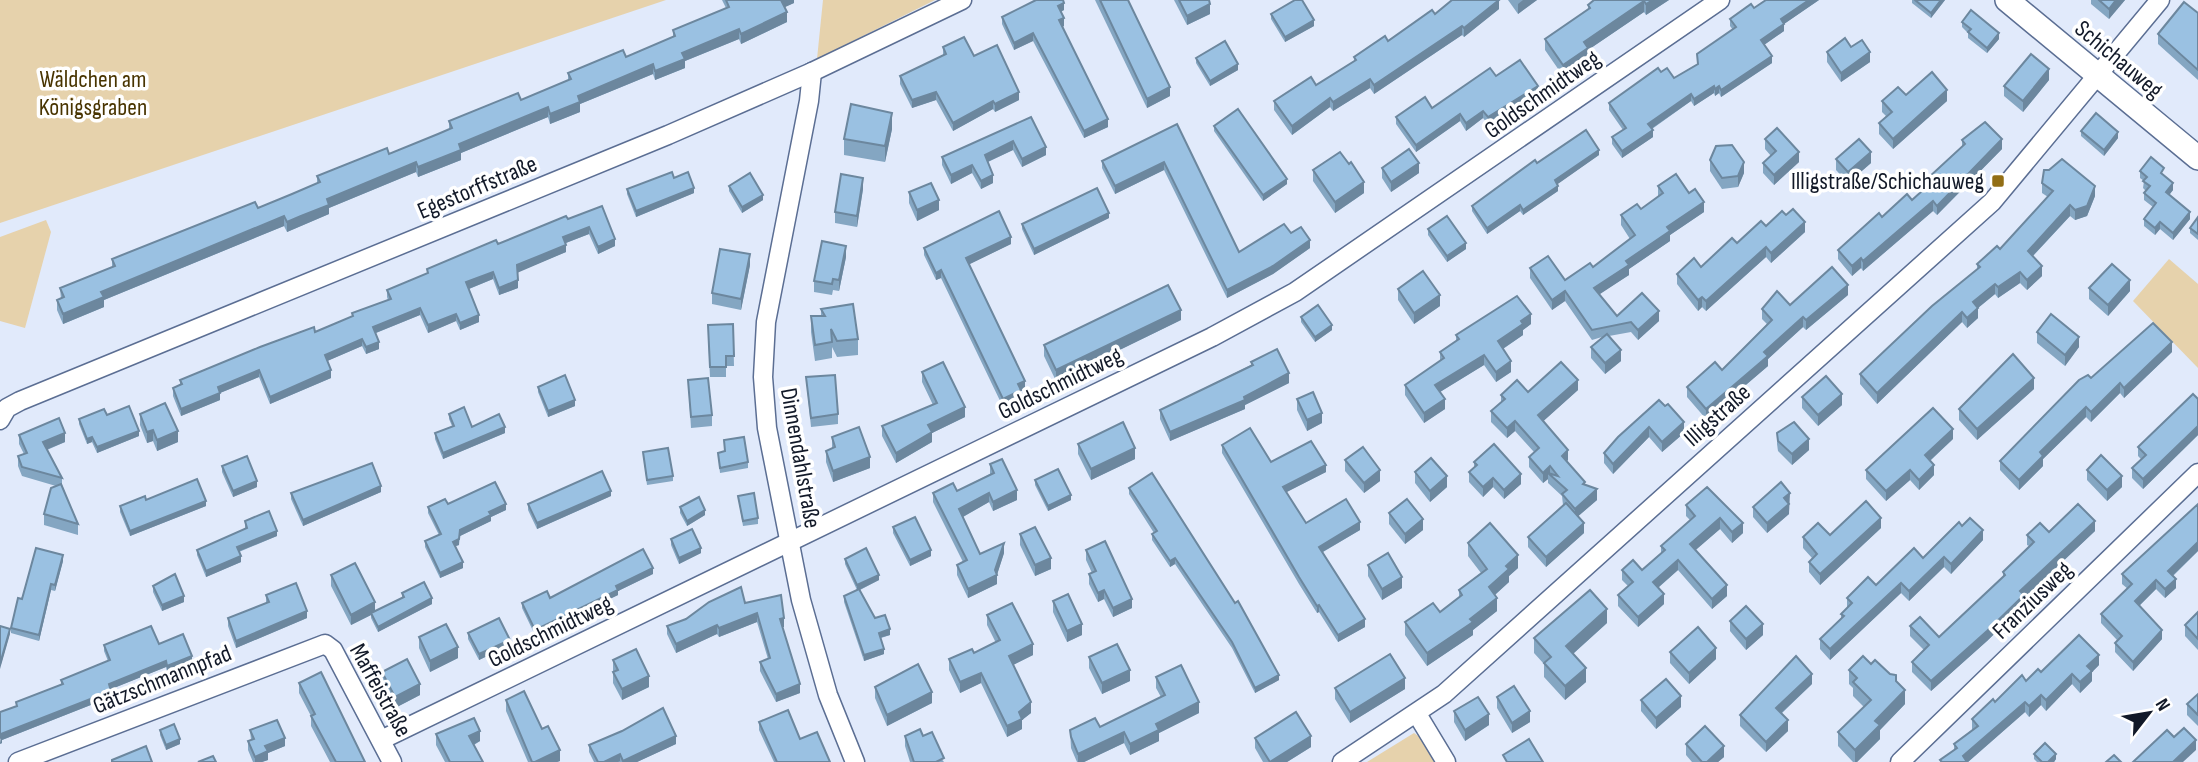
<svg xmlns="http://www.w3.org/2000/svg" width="2198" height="762" viewBox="0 0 2198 762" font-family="'Sofia Sans Condensed',sans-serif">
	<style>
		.green { fill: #e6d2ac }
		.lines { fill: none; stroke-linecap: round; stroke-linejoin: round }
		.minor-casing { stroke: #5b6e93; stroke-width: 21 }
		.tertiary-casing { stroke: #5b6e93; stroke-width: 26 }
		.minor { stroke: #fff; stroke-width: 18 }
		.tertiary { stroke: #fff; stroke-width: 23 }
		.wall { fill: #84a6c2 }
		.shaded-wall { fill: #6c879e }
		.building { fill: #9ac1e2; stroke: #6c879e; stroke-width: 2 }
		.poi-dot { fill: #926e15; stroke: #fff; stroke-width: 2.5 }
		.labels { text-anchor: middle; stroke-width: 7; stroke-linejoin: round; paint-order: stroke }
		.street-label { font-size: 24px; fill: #121928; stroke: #fff }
		.park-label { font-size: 24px; fill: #483400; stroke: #fff }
		.poi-label { font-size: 24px; fill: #121928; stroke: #fff; text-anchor: end }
	</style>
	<rect width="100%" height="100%" fill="#e1eafb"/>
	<g class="green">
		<path d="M0,0H666L0,223Z"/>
		<path d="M823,0H935L817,59Z"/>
		<path d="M46,220L51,232L25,328L0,321V237Z"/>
		<path d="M2169,259L2198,284V368L2133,301Z"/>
		<path d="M1414,733L1421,738L1437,762H1367Z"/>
	</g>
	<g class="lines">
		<defs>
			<g id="minor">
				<path d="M812,72L809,101L766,322L763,377L767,428L801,600L828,695L855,762"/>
				<path d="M0,420L7,408L20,401L668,135L812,72L962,0"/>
				<path d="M1417,714L1446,762"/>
				<path d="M381,740L1212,337L1295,292L1720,0"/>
				<path d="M18,762L325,644L333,650L392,762"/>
				<path d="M1342,762L1444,694L1992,202L2160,0"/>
				<path d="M1900,762L2198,473"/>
			</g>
			<path id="tertiary" d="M2007,0L2198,158"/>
		</defs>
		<use href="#minor" class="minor-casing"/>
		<use href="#tertiary" class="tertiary-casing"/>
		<use href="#minor" class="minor"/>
		<use href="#tertiary" class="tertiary"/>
	</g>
	<g class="wall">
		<path d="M722,0H794V3L784,7L787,22L741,44L739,39L685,61V68L655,80L653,74L580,104V112L550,124L548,117L461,153V160L418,177L416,172L329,208V214L287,232L284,226L104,300V307L63,324L57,310V300L61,299L60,288L112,267V259L258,208L317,183V176L389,154L449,130V121L521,100L568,80V73L626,57L673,37V30L726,8Z"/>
		<path d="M1095,0H1128L1170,96L1147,108Z"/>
		<path d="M1174,0H1209L1210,14L1187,25Z"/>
		<path d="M1508,0H1537L1518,14Z"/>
		<path d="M1594,0H1669L1646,15L1644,12L1588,50V59L1563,76L1545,50V39L1588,10V5Z"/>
		<path d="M1766,0H1819L1784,24V31L1764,45L1772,63L1721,97L1719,93L1715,96L1714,93L1694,106L1691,101L1652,129L1653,137L1622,158L1612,144V137L1623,130L1609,110V103L1674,78L1697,64V54L1733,30L1730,26V19L1754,8Z"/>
		<path d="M1912,0H1945L1931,18L1912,3Z"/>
		<path d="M2091,0H2125L2109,19L2091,4Z"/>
		<path d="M1499,9L1464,37L1462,35L1374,94L1370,88L1333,111L1330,107L1292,135L1274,110V101L1316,85L1354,61V57L1388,41L1435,14Z"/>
		<path d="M1064,10L1061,12L1064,26L1062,27L1108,127L1084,138L1033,41L1014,50L1002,24V17Z"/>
		<path d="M2198,13V80L2158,44V34Z"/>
		<path d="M1271,14L1314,26L1285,42L1271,19Z"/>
		<path d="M1962,22L1999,39L1987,53L1968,38V33L1962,27Z"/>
		<path d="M943,47L974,56L1019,100L995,112L993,109L953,131L936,100L912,108L900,84V76L943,55Z"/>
		<path d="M1851,47L1870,62L1841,82L1827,62V52Z"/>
		<path d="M1196,58L1238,70L1210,86L1196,63Z"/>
		<path d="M1496,76L1538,93L1488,124L1483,118L1466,131L1460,121L1416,152L1396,124V117L1432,108Z"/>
		<path d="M2049,80L2023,112L2004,96V86Z"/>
		<path d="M1906,95L1947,101L1893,149L1879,134V123L1886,116L1882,112V101Z"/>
		<path d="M1031,117L1046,155L1022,167L1013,150L988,162L993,183L981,189L972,173L951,184L942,165V157Z"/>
		<path d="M1177,124L1239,252L1291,233L1310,248L1273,274L1227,298L1164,170L1115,194L1102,168V161Z"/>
		<path d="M1214,126L1287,184L1263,201L1214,131Z"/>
		<path d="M892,129L885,162L844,155V139Z"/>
		<path d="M2081,131L2118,138L2104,156L2081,136Z"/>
		<path d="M1765,139L1799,162L1774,185L1763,173V163L1771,156L1765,149Z"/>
		<path d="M1962,140L2002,149L1937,215L1933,211L1863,271L1861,268L1852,276L1838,259V250L1882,217L1912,200L1928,186V178L1962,147Z"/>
		<path d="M1599,155L1557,184L1558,191L1523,215L1520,211L1487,234L1472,211V206L1537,163Z"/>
		<path d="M1836,159L1871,163L1848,183L1836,170Z"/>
		<path d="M1710,160L1744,173L1738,187L1722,189L1710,171Z"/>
		<path d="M1382,168L1419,173L1391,192L1382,178Z"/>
		<path d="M1313,170L1364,193L1335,213L1313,181Z"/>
		<path d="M2140,171L2164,175L2173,190L2169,195L2190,219L2173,240L2160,229L2155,235L2144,226V219L2153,207L2144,200V193L2146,191L2143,188L2144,181L2140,178Z"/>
		<path d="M674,178L694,193L636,217L627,194V189Z"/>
		<path d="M2042,183L2095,196L2087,216L2075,220L2070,216L2033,256L2042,276L2027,290L2020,283L1998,298L1995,294L1978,308V318L1967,328L1962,322L1877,404L1860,384V374L1977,269V264L2000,249L2048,197L2042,193Z"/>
		<path d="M729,186L763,200L742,213L729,191Z"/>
		<path d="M1658,186L1689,193L1704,212L1670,235V241L1629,269V275L1599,294L1617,316L1659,321L1638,340L1631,332L1609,336L1621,361L1605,374L1591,358V347L1602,337L1592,340L1565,301L1552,310L1530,278V268L1565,280L1593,267L1630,239L1621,225V215L1641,209L1658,197Z"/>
		<path d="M863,189L857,227L835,223V212Z"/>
		<path d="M909,192L939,210L917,221L909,203Z"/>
		<path d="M602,206L615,246L598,254L589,234L566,243V252L517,272L518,288L499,295L493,279L469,289L479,322L460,330L456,321L428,333L420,315L376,333L379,349L366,354L362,346L327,361L331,378L270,404L259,377L220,393V400L181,416L173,396V388L180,385V380L315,332L352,317V313L388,300L387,297V290L427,274V269L568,219Z"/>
		<path d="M2198,217V240L2190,233V228Z"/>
		<path d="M1109,218L1034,255L1022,229V224Z"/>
		<path d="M1766,226L1805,232L1771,263L1766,257L1706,311L1702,307L1698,311L1677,284V274L1701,267Z"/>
		<path d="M1428,229L1466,249L1447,262L1428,235Z"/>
		<path d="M1011,244L969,264L1025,388L1021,390V398L1003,407L941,278L936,280L924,255V248Z"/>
		<path d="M846,257L839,291L833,290L832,295L814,292V281Z"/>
		<path d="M750,265L741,310L712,304V293Z"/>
		<path d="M2089,288L2130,291L2108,316L2089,299Z"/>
		<path d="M1398,289L1440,306L1414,324L1398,300Z"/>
		<path d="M1848,295L1806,330L1803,327L1768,359V366L1706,419L1687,397V387L1722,370L1767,324L1762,319V309Z"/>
		<path d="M821,309L858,339V355L837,357L832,347V358L815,361L811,332V316H821Z"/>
		<path d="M1301,317L1332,330L1315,342L1301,322Z"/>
		<path d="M1181,320L1056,381L1044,356V345Z"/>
		<path d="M733,324L734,366H726V377H710L708,335Z"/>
		<path d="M1531,324L1523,330V335L1503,349L1511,372L1496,382L1484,365L1440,392L1445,409L1424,423L1405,395V385L1440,361V352L1456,341V335Z"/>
		<path d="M2037,332L2079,347L2065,366L2037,343Z"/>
		<path d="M2172,352L2124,398L2120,393L2091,422L2086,417L2043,459V466L2019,490L2000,470V461L2091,378Z"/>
		<path d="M1251,362L1289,383L1245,405V409L1170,441L1160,419V410L1251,365Z"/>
		<path d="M922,372L965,417L932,433V442L896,463L882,436V426L933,405L922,382Z"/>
		<path d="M806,377L838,414V424L811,427Z"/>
		<path d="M688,380L712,415V426L691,428Z"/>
		<path d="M538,387L575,406L548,417L538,392Z"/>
		<path d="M2034,389L1977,440L1959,420V409Z"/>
		<path d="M1578,390L1543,421L1568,460L1567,461L1597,500L1578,516L1584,533L1546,567L1528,547V537L1563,505L1562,496L1548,483V479L1543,483L1529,467V457L1534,452L1515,431L1507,438L1491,422V411L1501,403V395Z"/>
		<path d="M1802,397L1842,405L1818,426L1802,408Z"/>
		<path d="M1297,399L1322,423L1307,431L1297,410Z"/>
		<path d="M2198,399V435L2143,489L2132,478V468L2141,459L2138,456V447Z"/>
		<path d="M1659,400L1684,433L1662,452L1649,437L1613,474L1604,463V453Z"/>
		<path d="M140,414L178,442L157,451L153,441L147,443L140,425Z"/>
		<path d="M449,414L472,427L505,433L443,459L435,439V433L452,426L449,419Z"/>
		<path d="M107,415L139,436L97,453L92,442L87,444L79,424V419Z"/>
		<path d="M1777,433L1809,450L1792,465L1778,451L1777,444Z"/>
		<path d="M19,435L65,442L47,450L62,478V485L78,524V535L44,525V514L56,486L22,476L18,466V456L24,454L19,444Z"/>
		<path d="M832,437L870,468L833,482L826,462V451L832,449Z"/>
		<path d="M1953,439L1930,461L1934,475L1919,490L1910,480L1886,501L1866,479V470Z"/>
		<path d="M724,440L748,462V468L720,473L718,453L725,452Z"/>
		<path d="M1078,444L1135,459L1091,480L1078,454Z"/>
		<path d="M1222,445L1271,462L1326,472L1286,492L1306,523L1360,530L1323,552L1365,627L1338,642L1319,612L1317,613L1299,584L1222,453Z"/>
		<path d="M643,452L673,476V481L647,485Z"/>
		<path d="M1345,460L1380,481L1364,493L1345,471Z"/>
		<path d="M1474,462L1521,484L1504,499L1493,487L1483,497L1469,482V472L1474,467Z"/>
		<path d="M990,464L1017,500L993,511L989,502L963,517L980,554L1004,553L997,574V584L968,598L957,575V565L963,562L933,502V493L957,491L990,474Z"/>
		<path d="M222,466L257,487L233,497L222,472Z"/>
		<path d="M2087,470L2122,487L2107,501L2087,480Z"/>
		<path d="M1415,472L1447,487L1430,502L1415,483Z"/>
		<path d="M1035,480L1071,500L1048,511L1035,485Z"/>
		<path d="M1707,487L1743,533L1732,543L1720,529L1695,550L1727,596L1712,609L1678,570L1658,588L1664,604L1638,627L1618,606V595L1628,586L1622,580V570H1642L1661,553V546L1690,520L1686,516V505Z"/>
		<path d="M1129,488L1279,680L1255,693L1232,648L1175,564L1170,567L1152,540V534L1154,533L1129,494Z"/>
		<path d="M381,492L303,526L291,499V493Z"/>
		<path d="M611,496L537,529L528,510V504Z"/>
		<path d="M738,496L758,518V524L743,526Z"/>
		<path d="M146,500L206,506L130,536L120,512V506Z"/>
		<path d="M1790,503L1789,504V514L1767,533L1753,517V507Z"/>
		<path d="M448,504L506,510L491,517V521L460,536L459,545L455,546L463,568L440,578L425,547V541L439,535L428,513V507Z"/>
		<path d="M680,507L705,515L687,526L680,513Z"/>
		<path d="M1389,513L1423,530L1405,544L1389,524Z"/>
		<path d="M245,521L277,536L239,552L241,562L206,577L197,555V550L245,529Z"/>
		<path d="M1962,526L1983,540L1951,574L1944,567L1909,601L1901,593L1830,660L1820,649V639L1841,618V614L1847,608V598L1876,585L1923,558Z"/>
		<path d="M893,527L931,556L910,566L893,533Z"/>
		<path d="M1881,528L1820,585L1809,572V562L1812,558L1803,548V537L1830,535Z"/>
		<path d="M2095,531L2024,598V605L1987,641L1931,691L1912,672V662L1924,650L1910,636V626L1939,637L2003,577V572L2029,546L2027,545V535L2049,532Z"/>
		<path d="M1020,534L1051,569L1035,576L1020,545Z"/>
		<path d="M671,539L701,553L679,564L671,545Z"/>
		<path d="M1468,543L1518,568L1509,576V582L1495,595L1497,611L1473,630V635L1427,666L1405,635V622L1440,612L1459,598V590L1481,573L1468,556Z"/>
		<path d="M1086,550L1132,608L1113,617L1104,599L1098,602L1089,584V574L1092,573L1086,560Z"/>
		<path d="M2198,551L2173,576L2176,588L2165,598L2156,589L2139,606L2162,639L2133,671L2115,652V643L2117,640L2101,623V614L2128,589L2122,584V574Z"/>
		<path d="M845,559L879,580L860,590L875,618L890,635L881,638L884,654L864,661L844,602V596L857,590L845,564Z"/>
		<path d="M63,561L55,591L51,590L39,641L11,633V628L22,599Z"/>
		<path d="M1368,565L1402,588L1382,600L1368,576Z"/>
		<path d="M653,574L618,591V595L535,635L522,608V603L550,598Z"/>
		<path d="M331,575L375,611L402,598V593L432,604L378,632L371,618V615L351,625L331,586Z"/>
		<path d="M153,586L184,602L162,611L153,592Z"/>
		<path d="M266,595L307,618L236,648L228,626V618L266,603Z"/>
		<path d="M1053,601L1082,635L1067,642L1053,612Z"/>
		<path d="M745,603L784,627H782L800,693L776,702L760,671V662L768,659L757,622L719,637L717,634L676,653L667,634V626Z"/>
		<path d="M2198,612V650L2185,636V625Z"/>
		<path d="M987,615L1033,655L1013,665L1031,713L1022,720V729L1007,737L981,683L960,693L949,670V659L974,653L996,643L987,625Z"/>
		<path d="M1730,621L1763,635L1746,650L1730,631Z"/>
		<path d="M1607,623L1573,654L1586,682L1565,700L1544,677V664L1534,653V638Z"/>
		<path d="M468,633L510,645L479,660L468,639Z"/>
		<path d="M419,637L458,658L430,672L419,648Z"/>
		<path d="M159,644L192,663L167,672L166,667L111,689V697L2,740V743L0,744L16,706V702L61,685V680L108,661L104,651V645Z"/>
		<path d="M1670,652L1716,659L1689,684L1670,663Z"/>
		<path d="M1089,657L1130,681L1102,694L1089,668Z"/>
		<path d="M613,660L649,687L622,700L613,683Z"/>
		<path d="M1871,664L1896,681L1905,704L1880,730V739L1857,762H1853L1838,746V732L1864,707L1853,696V688L1849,684V670Z"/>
		<path d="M2099,665L2092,672V681L2080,693L2072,684L2046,711L2041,705L2029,717L2025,712L1968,762H1940V760L1954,750V744L1972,730V719L1995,702L2041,672Z"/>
		<path d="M382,672L420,695L395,708L382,683Z"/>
		<path d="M1156,677L1199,713L1159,733V741L1130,755L1124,743L1084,762H1077L1071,748L1070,730L1100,727L1161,697L1156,688Z"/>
		<path d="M299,683L365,762H330L311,726V716L299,693Z"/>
		<path d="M1812,684L1781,714L1788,731L1766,752L1740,726V715Z"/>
		<path d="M875,687L932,703L887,726L875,698Z"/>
		<path d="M1335,688L1405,689L1350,723L1335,699Z"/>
		<path d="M2198,694V726L2187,715V704Z"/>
		<path d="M1497,697L1530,722L1512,733L1497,708Z"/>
		<path d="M506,700L542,729L560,761L557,762H528L506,711Z"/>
		<path d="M1641,700L1681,707L1656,729L1641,711Z"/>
		<path d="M1454,711L1489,725L1465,741L1454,722Z"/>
		<path d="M759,722L800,739L830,762H774L759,730Z"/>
		<path d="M160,730L180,744L166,750L160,735Z"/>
		<path d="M250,730L285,746L268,753V760L262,762H253L248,750V741L251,740Z"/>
		<path d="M436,734L480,741L474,745L483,762H445L436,745Z"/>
		<path d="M905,736H923L944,762H910L905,746Z"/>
		<path d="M1255,738L1311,747L1287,762H1263L1255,748Z"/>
		<path d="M676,744L637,762H594L589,752V745Z"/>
		<path d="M1686,744L1724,757L1718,762H1692L1686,755Z"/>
		<path d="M2034,754L2056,759L2054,762H2037L2034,759Z"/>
	</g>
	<g class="shaded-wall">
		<path d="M781,0H794V3L781,9Z"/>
		<path d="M1499,0V9L1464,37V28Z"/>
		<path d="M1523,0H1537L1518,14V4Z"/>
		<path d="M1653,0H1669L1646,15V4Z"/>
		<path d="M1809,0H1819L1784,24V31L1761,47V40L1781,19Z"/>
		<path d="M1941,0H1945L1931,18V13Z"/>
		<path d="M2116,0H2125L2109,19V9Z"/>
		<path d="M1644,1V12L1588,50V59L1563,76V65L1584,42Z"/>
		<path d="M1064,3V10L1058,13V6Z"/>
		<path d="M1210,4V14L1187,25V16Z"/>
		<path d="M787,12V22L741,44V34Z"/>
		<path d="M1064,18V26L1059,28V20Z"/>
		<path d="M1314,20V26L1285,42V37Z"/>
		<path d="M1462,26V35L1374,94V85Z"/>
		<path d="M739,29V39L685,61V68L655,80V71L682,53Z"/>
		<path d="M1033,33V41L1014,50V43Z"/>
		<path d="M1999,33V39L1987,53V48Z"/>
		<path d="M1870,52V62L1841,82V73Z"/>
		<path d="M1772,56V63L1721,97V90Z"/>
		<path d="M653,64V74L580,104V112L550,124V114L578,96Z"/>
		<path d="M1238,64V70L1210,86V81Z"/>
		<path d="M2049,69V80L2023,112V101Z"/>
		<path d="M1370,79V88L1333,111V102Z"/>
		<path d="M1538,86V93L1488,124V117Z"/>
		<path d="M1714,86V93L1694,106V99Z"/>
		<path d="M1719,86V93L1715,96V89Z"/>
		<path d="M1170,87V96L1147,108V99Z"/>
		<path d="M1947,90V101L1893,149V139Z"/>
		<path d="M936,92V100L912,108V100Z"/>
		<path d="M1019,92V100L995,112V104Z"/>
		<path d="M1691,94V101L1648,131V124Z"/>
		<path d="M1330,98V107L1292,135V126Z"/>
		<path d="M993,101V109L953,131V123Z"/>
		<path d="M548,107V117L461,153V160L418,177V167L459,144Z"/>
		<path d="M1483,111V118L1466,131V123Z"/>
		<path d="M892,113V129L885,162V146Z"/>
		<path d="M1460,114V121L1416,152V145Z"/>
		<path d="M1108,119V127L1084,138V131Z"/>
		<path d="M1653,130V137L1622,158V151Z"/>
		<path d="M2118,132V138L2104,156V150Z"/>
		<path d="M2002,139V149L1937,215V206Z"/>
		<path d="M1013,141V150L985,163V155Z"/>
		<path d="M1046,147V155L1022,167V159Z"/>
		<path d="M1599,150V155L1555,186V180Z"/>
		<path d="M1799,152V162L1774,185V175Z"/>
		<path d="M1871,152V163L1848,183V172Z"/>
		<path d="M416,162V172L329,208V214L287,232V222L327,199Z"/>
		<path d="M1164,162V170L1115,194V186Z"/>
		<path d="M1744,162V173L1738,187V176Z"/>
		<path d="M1419,163V173L1391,192V182Z"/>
		<path d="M972,165V173L951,184V175Z"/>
		<path d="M993,175V183L981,189V181Z"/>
		<path d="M863,178V189L857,227V216Z"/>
		<path d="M1287,179V184L1263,201V195Z"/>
		<path d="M1364,182V193L1335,213V202Z"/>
		<path d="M2173,183V190L2166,199V192Z"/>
		<path d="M1558,186V191L1523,215V210Z"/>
		<path d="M2095,186V196L2087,216L2075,220V210Z"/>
		<path d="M694,188V193L636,217V211Z"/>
		<path d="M763,195V200L742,213V207Z"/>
		<path d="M939,200V210L917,221V210Z"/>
		<path d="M1933,201V211L1863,271V261Z"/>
		<path d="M1704,202V212L1670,235V241L1629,269V275L1594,298V288L1667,227Z"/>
		<path d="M1520,205V211L1487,234V228Z"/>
		<path d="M2070,205V216L2028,261V251Z"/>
		<path d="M2190,212V219L2173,240V233Z"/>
		<path d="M1109,213V218L1034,255V249Z"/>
		<path d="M284,216V226L104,300V307L63,324V314L101,292Z"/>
		<path d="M1805,222V232L1771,263V253Z"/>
		<path d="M2160,222V229L2155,235V228Z"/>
		<path d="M589,227V234L563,244V237Z"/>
		<path d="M1011,237V244L966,266V258Z"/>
		<path d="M615,239V246L598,254V247Z"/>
		<path d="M1310,240V248L1273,274L1227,298V290Z"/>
		<path d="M1466,243V249L1447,262V256Z"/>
		<path d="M566,245V252L517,273V265Z"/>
		<path d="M846,246V257L839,291V280Z"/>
		<path d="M1766,247V257L1706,311V301Z"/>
		<path d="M750,254V265L741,310V299Z"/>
		<path d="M1861,258V268L1852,276V266Z"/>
		<path d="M2042,266V276L2027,290V280Z"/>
		<path d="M941,270V278L936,280V273Z"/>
		<path d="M493,272V279L466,290V282Z"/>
		<path d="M2020,272V283L1998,298V287Z"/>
		<path d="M518,280V288L499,295V288Z"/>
		<path d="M2130,280V291L2108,316V305Z"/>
		<path d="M1995,284V294L1973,312V302Z"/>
		<path d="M1848,285V295L1806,330V320Z"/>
		<path d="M1565,291V301L1552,310V300Z"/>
		<path d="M1440,295V306L1414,324V313Z"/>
		<path d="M1702,297V307L1698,311V300Z"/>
		<path d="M420,308V315L373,334V327Z"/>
		<path d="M1978,308V318L1967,328V318Z"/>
		<path d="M1181,310V320L1056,381V370Z"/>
		<path d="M1659,311V321L1638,340V330Z"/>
		<path d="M1962,312V322L1877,404V393Z"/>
		<path d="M456,314V321L428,333V325Z"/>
		<path d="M1531,314V324L1523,330V335L1498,352V341L1521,321Z"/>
		<path d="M479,315V322L460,330V323Z"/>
		<path d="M1803,317V327L1768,359V366L1706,419V409L1764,352Z"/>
		<path d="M1332,325V330L1315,342V337Z"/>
		<path d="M2079,337V347L2065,366V355Z"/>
		<path d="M362,339V346L325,362V355Z"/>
		<path d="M379,342V349L366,354V347Z"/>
		<path d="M2172,342V352L2124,398V388Z"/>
		<path d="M1621,350V361L1605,374V363Z"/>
		<path d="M1484,355V365L1435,395V385Z"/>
		<path d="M1511,361V372L1496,382V372Z"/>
		<path d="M259,370V377L220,393V400L181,416V409L218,387Z"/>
		<path d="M331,370V378L270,404V397Z"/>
		<path d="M1289,373V383L1245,405V409L1170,441V432Z"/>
		<path d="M2034,378V389L1977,440V429Z"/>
		<path d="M1578,380V390L1538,426V415Z"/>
		<path d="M1025,381V388L1018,391V384Z"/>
		<path d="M2120,383V393L2091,422V412Z"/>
		<path d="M1021,390V398L1003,407V399Z"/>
		<path d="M1842,394V405L1818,426V415Z"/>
		<path d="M1445,399V409L1424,423V413Z"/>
		<path d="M575,400V406L548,417V411Z"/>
		<path d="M965,407V417L932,433V442L896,463V453L928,425Z"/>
		<path d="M2086,407V417L2043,459V466L2019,490V480L2040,452Z"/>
		<path d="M1322,413V423L1307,431V420Z"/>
		<path d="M1515,421V431L1507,438V428Z"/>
		<path d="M1684,422V433L1662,452V442Z"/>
		<path d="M2198,426V435L2143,489V479Z"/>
		<path d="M505,427V433L443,459V453Z"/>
		<path d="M1649,427V437L1613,474V464Z"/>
		<path d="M1953,429V439L1925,465V455Z"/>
		<path d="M153,430V441L147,443V432Z"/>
		<path d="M139,431V436L97,453V447Z"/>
		<path d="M178,431V442L157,451V440Z"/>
		<path d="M65,433V442L43,451V442Z"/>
		<path d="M92,437V442L87,444V439Z"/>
		<path d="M1809,439V450L1792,465V454Z"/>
		<path d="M1135,448V459L1091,480V469Z"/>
		<path d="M1568,450V460L1562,466V456Z"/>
		<path d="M870,457V468L833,482V471Z"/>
		<path d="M1326,465V472L1283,494V487Z"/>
		<path d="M1934,465V475L1919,490V480Z"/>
		<path d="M1550,466V475L1548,473V479L1543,483V473Z"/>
		<path d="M1380,470V481L1364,493V483Z"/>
		<path d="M1910,470V480L1886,501V491Z"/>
		<path d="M1521,474V484L1504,499V490Z"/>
		<path d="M1447,476V487L1430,502V491Z"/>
		<path d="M2122,476V487L2107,501V490Z"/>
		<path d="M1493,478V487L1483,497V487Z"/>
		<path d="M257,481V487L233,497V491Z"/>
		<path d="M381,486V492L303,526V520Z"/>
		<path d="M1597,489V500L1575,519V509Z"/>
		<path d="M1017,490V500L993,511V502Z"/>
		<path d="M611,491V496L537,529V523Z"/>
		<path d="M989,493V502L959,519V509Z"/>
		<path d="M1790,493L1789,514L1767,533V523L1784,498Z"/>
		<path d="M1071,495V500L1048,511V506Z"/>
		<path d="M206,501V506L130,536V531Z"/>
		<path d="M506,504V510L491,517V521L460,536V530L489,512Z"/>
		<path d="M705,510V515L687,526V521Z"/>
		<path d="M1720,518V529L1690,555V544Z"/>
		<path d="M1881,518V528L1820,585V574Z"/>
		<path d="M1423,519V530L1405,544V534Z"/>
		<path d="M2095,521V531L2024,598V605L1987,641L1931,691V681L2020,591Z"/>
		<path d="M1360,522V530L1319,554V547Z"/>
		<path d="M1584,523V533L1546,567V557Z"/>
		<path d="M1743,523V533L1732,543V532Z"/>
		<path d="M1983,530V540L1951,574V564Z"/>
		<path d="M277,531V536L237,552V547Z"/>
		<path d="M459,539V545L453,547V542Z"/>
		<path d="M2198,542V551L2168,580V571Z"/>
		<path d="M1004,543V553L997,575V584L968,598V589Z"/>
		<path d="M701,548V553L679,564V558Z"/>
		<path d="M931,550V556L910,566V560Z"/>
		<path d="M63,555V561L55,591V585Z"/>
		<path d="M1518,555V568L1509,576V582L1489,600V587L1506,566Z"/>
		<path d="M241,556V562L206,577V571Z"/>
		<path d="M1944,557V567L1909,601V591Z"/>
		<path d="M1051,558V569L1035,576V565Z"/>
		<path d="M1175,558V564L1170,567V561Z"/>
		<path d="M1678,560V570L1653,592V582Z"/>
		<path d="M463,562V568L440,578V573Z"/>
		<path d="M653,568V574L618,591V595L535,635V630L616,586Z"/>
		<path d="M879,575V580L857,591V585Z"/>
		<path d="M1402,577V588L1382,600V589Z"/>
		<path d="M2176,579V588L2165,598V589Z"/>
		<path d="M2156,580V589L2135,610V601Z"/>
		<path d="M1901,583V593L1830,660V649Z"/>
		<path d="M51,584V590L39,641V635Z"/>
		<path d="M1727,585V596L1712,609V599Z"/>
		<path d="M1104,590V599L1098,602V593Z"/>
		<path d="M1664,594V604L1638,627V617Z"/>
		<path d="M184,596V602L162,611V605Z"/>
		<path d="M432,598V604L378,632V627Z"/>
		<path d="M1497,598V611L1473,630V635L1427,666V653Z"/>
		<path d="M1132,599V608L1113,617V608Z"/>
		<path d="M375,602V613H371V615L351,625V615Z"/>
		<path d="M1319,605V612L1317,613V606Z"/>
		<path d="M1607,609V623L1566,660V646Z"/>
		<path d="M307,611V618L236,648V641Z"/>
		<path d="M757,613V622L719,637V628Z"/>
		<path d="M784,618V627L780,628V619Z"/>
		<path d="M1365,619V627L1338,642V635Z"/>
		<path d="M1082,624V635L1067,642V631Z"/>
		<path d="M1763,624V635L1746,650V639Z"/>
		<path d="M717,625V634L676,653V644Z"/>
		<path d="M10,629V634L0,669V664Z"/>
		<path d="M890,629V635L879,638V633Z"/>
		<path d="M2162,630V639L2133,671V662Z"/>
		<path d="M510,640V645L479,660V654Z"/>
		<path d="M1033,644V655L1009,667V656Z"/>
		<path d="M458,647V658L430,672V661Z"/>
		<path d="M1716,648V659L1689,684V673Z"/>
		<path d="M884,649V654L864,661V655Z"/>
		<path d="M2099,655V665L2092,672V681L2080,693V682L2087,666Z"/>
		<path d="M192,656V663L167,672V666Z"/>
		<path d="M166,661V667L109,690V684Z"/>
		<path d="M1586,668V682L1565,700V686Z"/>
		<path d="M1130,670V681L1102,694V683Z"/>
		<path d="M981,673V683L960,693V682Z"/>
		<path d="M1812,674V684L1776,718V708Z"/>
		<path d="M2072,674V684L2046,711V700Z"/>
		<path d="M1279,675V680L1255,693V688Z"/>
		<path d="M649,676V687L622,700V689Z"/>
		<path d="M1405,678V689L1350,723V712Z"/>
		<path d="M420,684V695L395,708V697Z"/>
		<path d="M800,684V693L776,702V694Z"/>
		<path d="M1905,690V704L1880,730V739L1857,762H1855V750L1875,721Z"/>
		<path d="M111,691V697L2,740V743L0,744L1,734Z"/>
		<path d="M932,692V703L887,726V715Z"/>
		<path d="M2041,695V705L2029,717V706Z"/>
		<path d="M1681,696V707L1656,729V718Z"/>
		<path d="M1031,702V713L1022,720V729L1007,737V726L1019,712Z"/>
		<path d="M1199,702V713L1159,733V741L1130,755V744L1156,724Z"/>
		<path d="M2025,702V712L1968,762L1963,756Z"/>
		<path d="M1530,711V722L1512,733V723Z"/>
		<path d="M1489,714V725L1465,741V730Z"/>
		<path d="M1788,720V731L1766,752V742Z"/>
		<path d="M480,731V741L469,747V736Z"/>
		<path d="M1124,732V743L1084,762H1078V754Z"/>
		<path d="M676,736V744L637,762H623V761Z"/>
		<path d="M1311,736V747L1287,762H1270Z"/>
		<path d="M285,738V746L268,753V760L262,762H255V757L265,746Z"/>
		<path d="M180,739V744L166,750V745Z"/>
		<path d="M2196,740V750L2183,762H2173Z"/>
		<path d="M1724,746V757L1718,762H1707Z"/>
		<path d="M560,750V761L557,762H535Z"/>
		<path d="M620,754V761L618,762H604Z"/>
		<path d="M2056,754V759L2054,762H2048Z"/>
	</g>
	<g class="building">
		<path d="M726,0H781L787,12L741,34L739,29L682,53L685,59L655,71L653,64L578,96L580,102L550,114L548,107L459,144L461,150L418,167L416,162L327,199L329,205L301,216L287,222L284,216L101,292L104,297L63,314L57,300L64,297L60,288L115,266L112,259L255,202L258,208L292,194L320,182L317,176L387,148L389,154L438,134L452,128L449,121L518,93L521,100L571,79L568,73L623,50L626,57L675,36L673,30L729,7Z"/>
		<path d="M1036,0H1063L1064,3L1058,6L1064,18L1059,20L1108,119L1084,131L1033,33L1014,43L1002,17Z"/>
		<path d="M1100,0H1128L1170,87L1147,99Z"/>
		<path d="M1179,0H1209L1210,4L1187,16Z"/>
		<path d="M1295,0H1302L1314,20L1285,37L1271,14Z"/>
		<path d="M1452,0H1499L1464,28L1462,26L1374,85L1370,79L1333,102L1330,98L1292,126L1274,101L1311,77L1316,85L1356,60L1354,57L1385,36L1388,41L1432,10L1435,14Z"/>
		<path d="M1594,0H1653L1646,4L1644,1L1584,42L1588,48L1563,65L1545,39L1590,8L1588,5Z"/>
		<path d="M1766,0H1809L1781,19L1784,24L1761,40L1772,56L1721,90L1719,86L1715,89L1714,86L1694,99L1691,94L1648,124L1653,130L1622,151L1612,137L1626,128L1609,103L1658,68L1661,72L1667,68L1674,78L1698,64L1697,54L1736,27L1730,19L1751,4L1754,8Z"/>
		<path d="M1915,0H1941L1931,13Z"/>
		<path d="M2099,0H2116L2109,9Z"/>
		<path d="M2184,2L2198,13V70L2158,34Z"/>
		<path d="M1971,10L1999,33L1987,48L1968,32L1971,29L1962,22Z"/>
		<path d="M964,37L974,56L997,45L1019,92L995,104L993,101L953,123L936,92L912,100L900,76L946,54L943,47Z"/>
		<path d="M1845,38L1851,47L1862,40L1870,52L1841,73L1827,52Z"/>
		<path d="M1225,41L1238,64L1210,81L1196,58Z"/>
		<path d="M2031,54L2049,69L2023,101L2004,86Z"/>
		<path d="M1520,60L1538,86L1488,117L1483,111L1466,123L1460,114L1416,145L1396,117L1425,97L1432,108L1490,68L1496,76Z"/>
		<path d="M1932,72L1947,90L1893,139L1879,123L1892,112L1882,101L1898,87L1906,95Z"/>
		<path d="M851,104L892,113L885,146L844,139Z"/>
		<path d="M1238,109L1287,179L1263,195L1214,126Z"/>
		<path d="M2096,113L2118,132L2104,150L2081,131Z"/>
		<path d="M1031,117L1046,147L1022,159L1013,141L985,155L993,175L981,181L972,165L951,175L942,157Z"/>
		<path d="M1985,122L2002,139L1937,206L1933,201L1863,261L1861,258L1852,266L1838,250L1879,213L1882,217L1907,194L1912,200L1932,182L1928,178L1965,144L1962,140Z"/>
		<path d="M1177,124L1239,252L1284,224L1291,233L1301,227L1310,240L1273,266L1227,290L1164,162L1115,186L1102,161Z"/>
		<path d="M1777,128L1799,152L1774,175L1763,163L1776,151L1765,139Z"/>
		<path d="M1586,130L1599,150L1555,180L1558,186L1523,210L1520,205L1487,228L1472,206L1535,160L1537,163Z"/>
		<path d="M1859,139L1871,152L1848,172L1836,159Z"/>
		<path d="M1732,145L1744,162L1738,176L1722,178L1710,160L1716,146Z"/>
		<path d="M1409,149L1419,163L1391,182L1382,168Z"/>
		<path d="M1340,152L1349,164L1351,162L1364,182L1335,202L1313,170Z"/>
		<path d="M2151,157L2164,168L2161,173L2173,183L2166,192L2190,212L2173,233L2160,222L2155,228L2144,219L2156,203L2144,193L2150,186L2143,181L2147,177L2140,171Z"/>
		<path d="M2062,159L2095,186L2087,206L2075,210L2070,205L2028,251L2042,266L2027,280L2020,272L1998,287L1995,284L1973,302L1978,308L1967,318L1962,312L1877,393L1860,374L1932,306L1980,267L1977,264L1997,246L2000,249L2053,191L2042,183L2044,170H2049Z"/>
		<path d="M672,172L674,178L688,172L694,188L636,211L627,189Z"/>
		<path d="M750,173L763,195L742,207L729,186Z"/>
		<path d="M841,174L863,178L857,216L835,212Z"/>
		<path d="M1676,174L1689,193L1695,189L1704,202L1667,227L1670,231L1626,261L1629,265L1594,288L1617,316L1642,293L1659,311L1638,330L1631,322L1592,330L1565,291L1552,300L1530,268L1548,256L1565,280L1590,263L1593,267L1635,235L1621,215L1637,204L1641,209L1663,193L1658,186Z"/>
		<path d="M931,183L939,200L917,210L909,192Z"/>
		<path d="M1097,188L1109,213L1034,249L1022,224Z"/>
		<path d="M602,206L615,239L598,247L589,227L563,237L566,245L517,265L518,280L499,288L493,272L466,282L479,315L460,323L456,314L428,325L420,308L373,327L379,342L366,347L362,339L325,355L331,370L270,397L259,370L218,387L220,393L181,409L173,388L182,384L180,380L260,347L314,327L315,332L353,316L352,313L391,299L387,290L428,273L427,269L496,240L498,244L566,216L568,219Z"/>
		<path d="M1793,209L1805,222L1771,253L1766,247L1706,301L1702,297L1698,300L1677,274L1694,258L1701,267L1732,238L1737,243L1761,221L1766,226L1782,211L1786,215Z"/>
		<path d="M999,211L1011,237L966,258L1025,381L1018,384L1021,390L1003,399L941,270L936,273L924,248Z"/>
		<path d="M1447,216L1466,243L1447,256L1428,229Z"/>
		<path d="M2198,217V234L2190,228Z"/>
		<path d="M822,241L846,246L839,280L833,279L832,284L814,281Z"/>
		<path d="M720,249L750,254L741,299L712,293Z"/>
		<path d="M2112,264L2130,280L2108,305L2089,288Z"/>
		<path d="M1832,267L1848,285L1806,320L1803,317L1764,352L1768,356L1706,409L1687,387L1715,362L1722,370L1772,320L1762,309L1777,291L1790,305Z"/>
		<path d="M1423,271L1440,295L1414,313L1398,289Z"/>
		<path d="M1168,285L1181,310L1056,370L1044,345Z"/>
		<path d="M1517,296L1531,314L1521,321L1523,324L1498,341L1511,361L1496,372L1484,355L1435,385L1445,399L1424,413L1405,385L1444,358L1440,352L1459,339L1456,335Z"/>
		<path d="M853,304L858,339L837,341L831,329L832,342L815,345L811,316H825L821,309Z"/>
		<path d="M1318,305L1332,325L1315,337L1301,317Z"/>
		<path d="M2051,314L2079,337L2065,355L2037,332Z"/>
		<path d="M2153,323L2172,342L2124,388L2120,383L2091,412L2086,407L2040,452L2043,456L2019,480L2000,461L2079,380L2088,375L2091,378Z"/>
		<path d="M733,324L734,356H726V367H710L708,325Z"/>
		<path d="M1607,334L1621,350L1605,363L1591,347Z"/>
		<path d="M1277,349L1289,373L1244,397L1245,400L1170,432L1160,410L1253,365L1251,362Z"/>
		<path d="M2013,354L2034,378L1977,429L1959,409Z"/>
		<path d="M943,362L965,407L928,425L932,432L896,453L882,426L937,403L922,372Z"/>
		<path d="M1561,362L1578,380L1538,415L1568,450L1562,456L1585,482L1583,484L1597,489L1575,509L1562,494L1567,490L1548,473L1558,476L1550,466L1543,473L1529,457L1539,448L1515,421L1507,428L1491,411L1505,399L1501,395L1517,380L1528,392Z"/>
		<path d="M565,375L575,400L548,411L538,387Z"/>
		<path d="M835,375L838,414L811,418L806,377Z"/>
		<path d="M1826,376L1842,394L1818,415L1802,397Z"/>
		<path d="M708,378L712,415L691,417L688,380Z"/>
		<path d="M1313,392L1322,413L1307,420L1297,399Z"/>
		<path d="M2193,394L2198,399V426L2143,479L2132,468L2146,455L2138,447Z"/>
		<path d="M1659,400L1665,406L1668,404L1684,422L1662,442L1649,427L1613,464L1604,453L1618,437Z"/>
		<path d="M165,403L178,431L157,440L153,430L147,432L140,414Z"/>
		<path d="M129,406L139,431L97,447L92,437L87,439L79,419L104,409L107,415Z"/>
		<path d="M464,407L472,427L499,414L505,427L443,453L435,433L454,426L449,414Z"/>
		<path d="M1933,408L1953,429L1925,455L1934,465L1919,480L1910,470L1886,491L1866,470Z"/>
		<path d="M59,418L65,433L43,442L62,478L22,467L18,456L27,453L19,435Z"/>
		<path d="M1123,422L1135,448L1091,469L1078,444Z"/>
		<path d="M1794,422L1809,439L1792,454L1778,441L1777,433Z"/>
		<path d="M859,427L870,457L833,471L826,451L835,447L832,437Z"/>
		<path d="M1250,428L1271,462L1311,441L1326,465L1283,487L1306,523L1346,499L1360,522L1319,547L1365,619L1338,635L1319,605L1317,606L1299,577L1222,445Z"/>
		<path d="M744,437L748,462L720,468L718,453L725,451L724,440Z"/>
		<path d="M1494,444L1521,474L1504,490L1493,478L1483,487L1469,472L1477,465L1474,462Z"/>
		<path d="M1363,447L1380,470L1364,483L1345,460Z"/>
		<path d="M668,448L673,476L647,480L643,452Z"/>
		<path d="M2101,455L2122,476L2107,490L2087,470Z"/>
		<path d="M247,456L257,481L233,491L222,466Z"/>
		<path d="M1431,458L1447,476L1430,491L1415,472Z"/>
		<path d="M1002,459L1017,490L993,502L989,493L959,509L980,554L1004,543L995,570L997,575L968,589L957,565L967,560L933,493L953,483L957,491L994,473L990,464Z"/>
		<path d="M372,463L381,486L303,520L291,493Z"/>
		<path d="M1058,469L1071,495L1048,506L1035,480Z"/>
		<path d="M602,471L611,491L537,523L528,504Z"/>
		<path d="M1152,473L1235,603L1238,601L1279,675L1255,688L1232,642L1175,558L1170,561L1152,534L1157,531L1129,488Z"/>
		<path d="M197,479L206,501L130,531L120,506L145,496L146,500Z"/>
		<path d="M495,482L506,504L489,512L491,515L460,530L459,539L453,542L463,562L440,573L425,541L441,534L428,507L445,499L448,504Z"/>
		<path d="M1781,482L1790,493L1784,498L1789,504L1767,523L1753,507Z"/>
		<path d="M61,484L78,524L44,514L51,488Z"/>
		<path d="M1707,487L1743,523L1732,532L1720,518L1690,544L1727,585L1712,599L1678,560L1653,582L1664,594L1638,617L1618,595L1633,582L1622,570L1633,560L1642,570L1665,550L1661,546L1695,516L1686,505Z"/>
		<path d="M754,493L758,518L743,521L738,496Z"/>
		<path d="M699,497L705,510L687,521L680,507Z"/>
		<path d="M1407,499L1423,519L1405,534L1389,513Z"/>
		<path d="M1866,501L1881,518L1820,574L1809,562L1817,554L1803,537L1818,523L1830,535Z"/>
		<path d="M1566,503L1584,523L1546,557L1528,537Z"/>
		<path d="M2078,504L2095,521L2020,591L2024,595L1987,631L1931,681L1912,662L1929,645L1910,626L1920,617L1939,637L2005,575L2003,572L2034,542L2027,535L2040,523L2049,532Z"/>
		<path d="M2198,504V542L2168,571L2176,579L2165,589L2156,580L2135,601L2162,630L2133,662L2115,643L2122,636L2101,614L2132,584L2122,574Z"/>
		<path d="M269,511L277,531L237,547L241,556L206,571L197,550L247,528L245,521Z"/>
		<path d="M915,517L931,550L910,560L893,527Z"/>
		<path d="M1970,518L1983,530L1951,564L1944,557L1909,591L1901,583L1830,649L1820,639L1844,616L1841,614L1852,603L1847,598L1868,577L1876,585L1914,548L1923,558L1959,522L1962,526Z"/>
		<path d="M1490,523L1518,555L1506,566L1509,569L1489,587L1497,598L1470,619L1473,622L1427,653L1405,622L1433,603L1440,612L1462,595L1459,590L1487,569L1468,543Z"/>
		<path d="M1035,527L1051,558L1035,565L1020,534Z"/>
		<path d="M692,529L701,548L679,558L671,539Z"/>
		<path d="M1105,541L1132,599L1113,608L1104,590L1098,593L1089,574L1096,571L1086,550Z"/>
		<path d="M36,548L63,555L55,585L51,584L39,635L11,628L18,598L22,599Z"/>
		<path d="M866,548L879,575L857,585L845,559Z"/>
		<path d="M643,549L653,568L616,586L618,590L535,630L522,603L547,591L550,598Z"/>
		<path d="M1388,553L1402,577L1382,589L1368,565Z"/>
		<path d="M355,563L375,602L351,615L331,575Z"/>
		<path d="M175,574L184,596L162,605L153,586Z"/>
		<path d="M424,582L432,598L378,627L371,613L404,597L402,593Z"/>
		<path d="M296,583L307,611L236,641L228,618L269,602L266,595Z"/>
		<path d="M741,587L745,603L781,595L784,618L780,619L800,684L776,694L760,662L770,658L757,613L719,628L717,625L676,644L667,626L686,619L709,602Z"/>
		<path d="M859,589L875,618L885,615L890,629L879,633L884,649L864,655L844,596Z"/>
		<path d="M1590,590L1607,609L1566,646L1586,668L1565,686L1544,663L1551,657L1534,638Z"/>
		<path d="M1068,594L1082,624L1067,631L1053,601Z"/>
		<path d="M1012,603L1033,644L1009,656L1031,702L1019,712L1022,719L1007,726L981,673L960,682L949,659L972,649L974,653L1000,640L987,615Z"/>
		<path d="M1746,606L1763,624L1746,639L1730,621Z"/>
		<path d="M2198,612V639L2185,625Z"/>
		<path d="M499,618L510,640L479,654L468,633Z"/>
		<path d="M446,624L458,647L430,661L419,637Z"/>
		<path d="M0,626L10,629L0,664Z"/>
		<path d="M151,626L159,644L183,634L192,656L167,666L166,661L109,684L111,691L1,734L2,737L0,738V712L17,706L16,702L63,684L61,680L110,660L104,645Z"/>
		<path d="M1698,627L1716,648L1689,673L1670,652Z"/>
		<path d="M2079,635L2099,655L2087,666L2092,671L2080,682L2072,674L2046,700L2041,695L2029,706L2025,702L1963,756L1967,762H1942L1940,760L1957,748L1954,744L1978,726L1972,719L1993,699L1995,702L2022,675L2026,681L2038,669L2041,672Z"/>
		<path d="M1117,644L1130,670L1102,683L1089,657Z"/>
		<path d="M636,649L649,676L622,689L613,672L618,670L613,660Z"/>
		<path d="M1390,654L1405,678L1350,712L1335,688Z"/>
		<path d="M1796,656L1812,674L1776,708L1788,720L1766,742L1740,715Z"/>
		<path d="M1863,656L1871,664L1875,660L1890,674L1896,675V681L1905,690L1875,721L1880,725L1855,750L1838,732L1871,700L1853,682L1857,678L1849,670Z"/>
		<path d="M407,659L420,684L395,697L382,672Z"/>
		<path d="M918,664L932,692L887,715L875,687Z"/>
		<path d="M1181,665L1199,702L1156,724L1159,730L1130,744L1124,732L1078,754L1071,737L1070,730L1095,718L1100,727L1165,695L1156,677Z"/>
		<path d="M321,672L365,762H336L311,716L315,714L299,683Z"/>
		<path d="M1666,679L1681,696L1656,718L1641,700Z"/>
		<path d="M1514,686L1530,711L1512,723L1497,697Z"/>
		<path d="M524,691L542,729L548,726L560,750L535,762H532L506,700Z"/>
		<path d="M2198,694V715L2187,704Z"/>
		<path d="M1478,697L1489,714L1465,730L1454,711Z"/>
		<path d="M663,708L676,736L623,761L620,754L604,762H598L589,745L622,731Z"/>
		<path d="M788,710L800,739L817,732L830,762H777L759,722Z"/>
		<path d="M1296,712L1311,736L1270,762L1255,738Z"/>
		<path d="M474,718L480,731L469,736L483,762H450L436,734Z"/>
		<path d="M277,720L285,738L265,746L268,751L255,757L248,741L254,739L250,730Z"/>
		<path d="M174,724L180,739L166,745L160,730Z"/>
		<path d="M1705,726L1724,746L1707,762H1702L1686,744Z"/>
		<path d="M2184,728L2196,740L2173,762H2133L2167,730L2174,737Z"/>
		<path d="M920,729L923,736L932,732L944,758L936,762H914L905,736Z"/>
		<path d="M1529,739L1543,762H1507L1503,755Z"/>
		<path d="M2045,743L2056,754L2048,762H2042L2034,754Z"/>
		<path d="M146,746L152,762H112V760Z"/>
		<path d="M2114,755L2121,762H2106Z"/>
		<path d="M213,756L216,762H198Z"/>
	</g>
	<rect class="poi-dot" x="1991" y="174" width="14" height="14" rx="3.5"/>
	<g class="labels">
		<g class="street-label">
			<text transform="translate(2119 59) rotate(40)" y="8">Schichauweg</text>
			<text transform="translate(1542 94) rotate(-35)" y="8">Goldschmidtweg</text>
			<text transform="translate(477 187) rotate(-23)" y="8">Egestorffstraße</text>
			<text transform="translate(1060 383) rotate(-26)" y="8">Goldschmidtweg</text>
			<text transform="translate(1717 415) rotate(-42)" y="8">Illigstraße</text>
			<text transform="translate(801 458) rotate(80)" y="8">Dinnendahlstraße</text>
			<text transform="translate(2032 600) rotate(-44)" y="8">Franziusweg</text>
			<text transform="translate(550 631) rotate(-26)" y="8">Goldschmidtweg</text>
			<text transform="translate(162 679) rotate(-22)" y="8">Gätzschmannpfad</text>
			<text transform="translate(381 690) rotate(61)" y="8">Maffeistraße</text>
		</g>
		<g class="park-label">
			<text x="93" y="87">Wäldchen am<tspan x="93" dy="28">Königsgraben</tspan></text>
		</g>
		<g class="poi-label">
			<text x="1984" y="189">Illigstraße/Schichauweg</text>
		</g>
	</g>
	<g transform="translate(2149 713) rotate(59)" stroke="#ffffff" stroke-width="5" paint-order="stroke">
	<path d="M0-5L12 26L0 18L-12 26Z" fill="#121928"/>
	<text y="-10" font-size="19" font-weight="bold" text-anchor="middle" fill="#121928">N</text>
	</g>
</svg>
